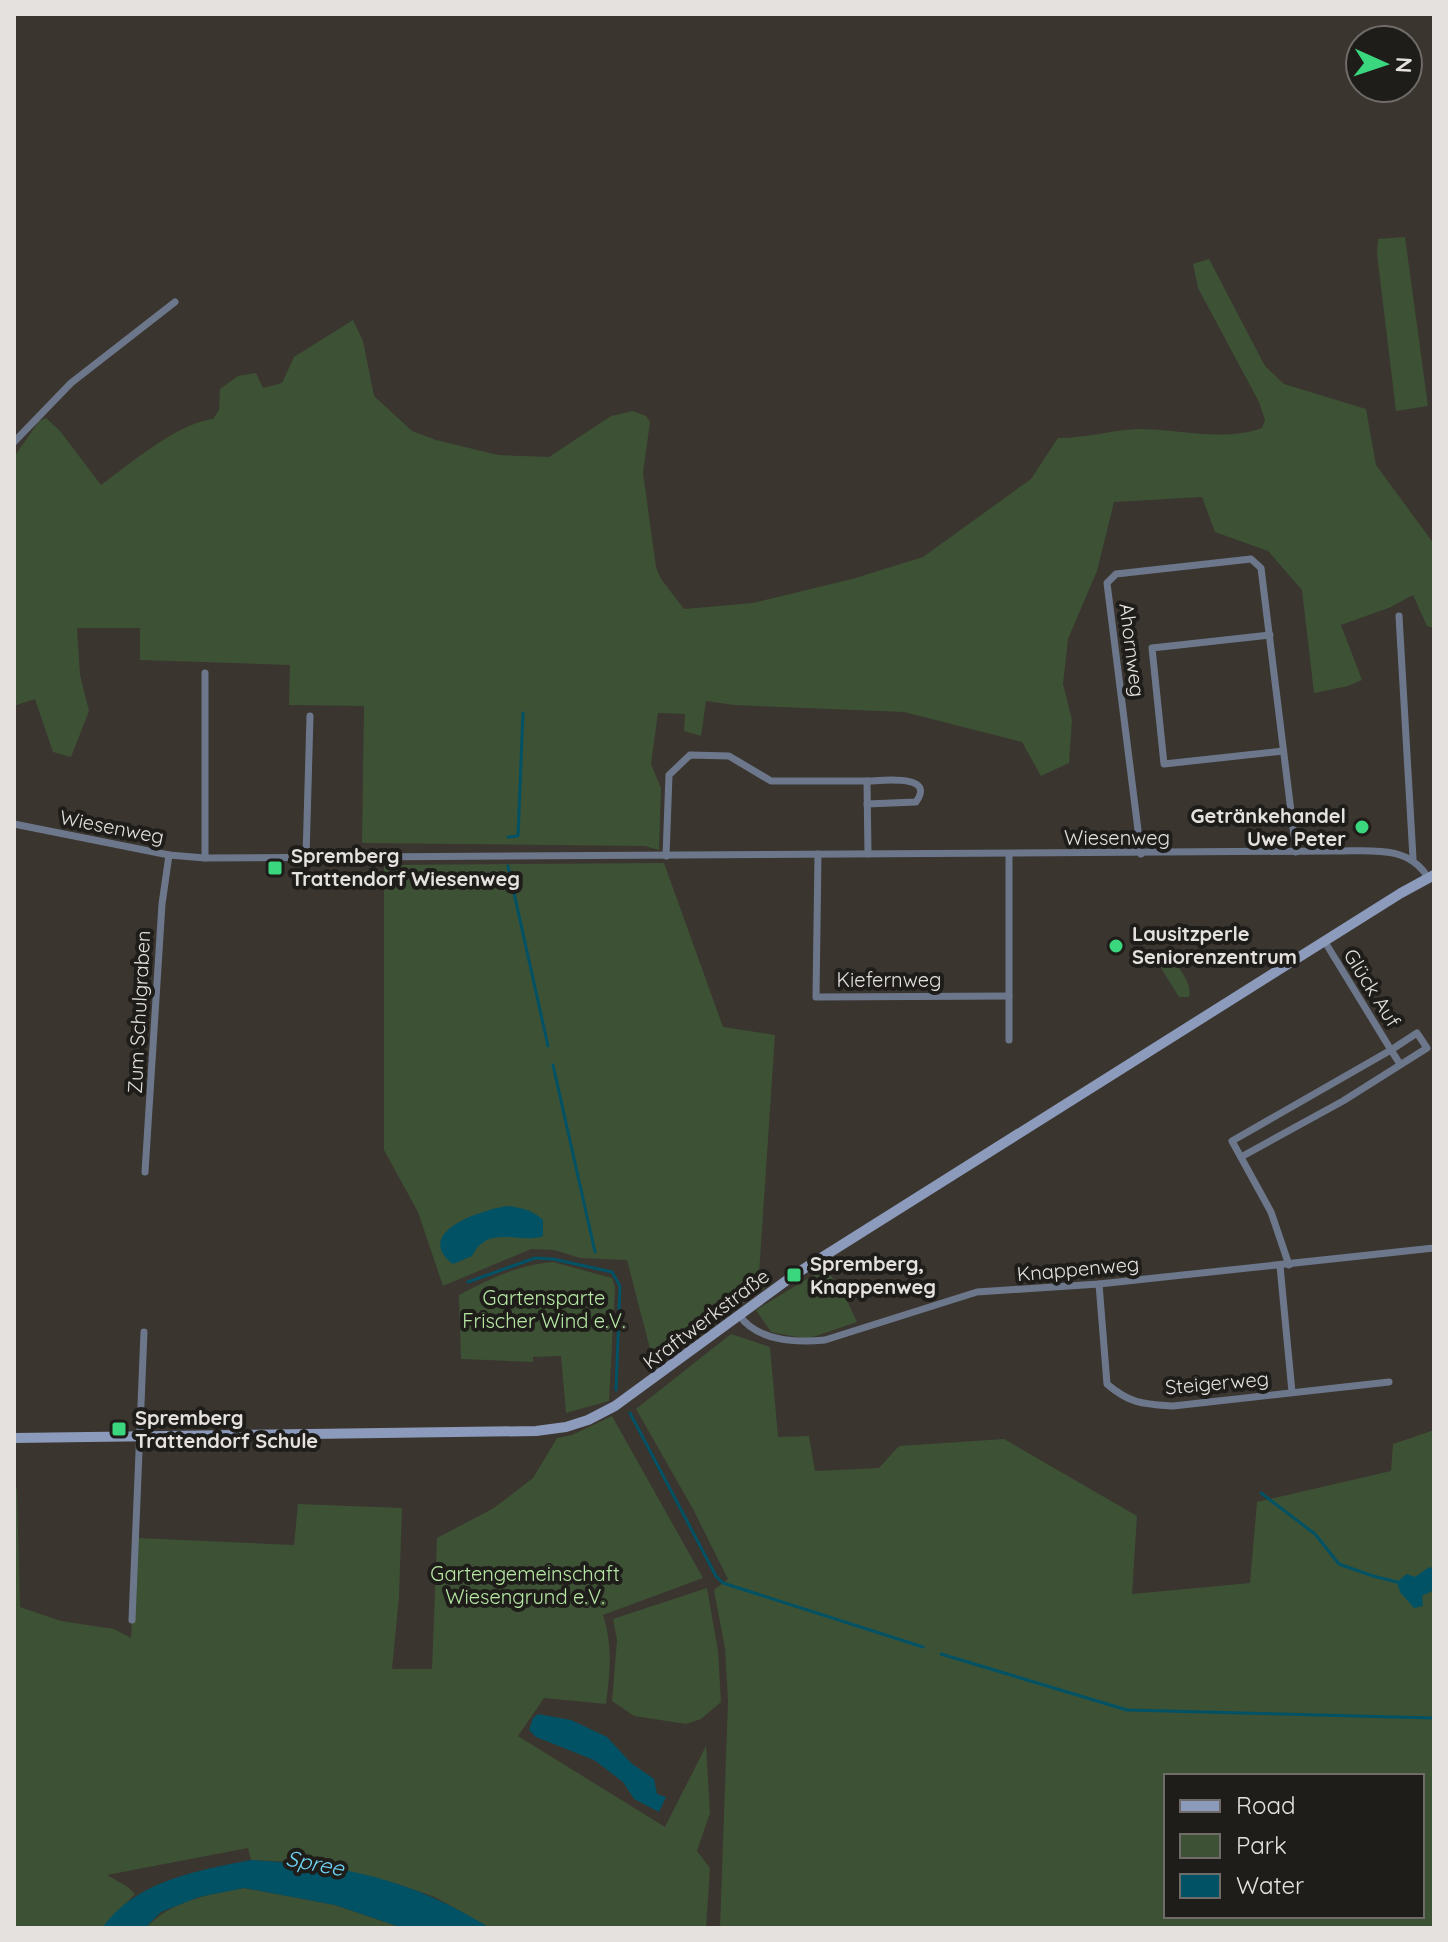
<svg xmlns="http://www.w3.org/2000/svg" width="1448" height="1942" viewBox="0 0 1448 1942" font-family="Quicksand,sans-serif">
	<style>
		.green { fill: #3d5135; fill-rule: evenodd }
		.water { fill: #025266 }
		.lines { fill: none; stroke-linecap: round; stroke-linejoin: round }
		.stream { stroke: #025266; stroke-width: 3 }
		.street { stroke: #6d778b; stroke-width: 7 }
		.secondary { stroke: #8c9bbb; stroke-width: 10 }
		.poi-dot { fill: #3bd77f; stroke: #1f1d1a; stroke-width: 3 }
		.labels { text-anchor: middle; stroke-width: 8; stroke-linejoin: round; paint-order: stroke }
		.street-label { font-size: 20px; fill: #e4e1de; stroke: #1f1d1a }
		.poi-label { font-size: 20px; font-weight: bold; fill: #e4e1de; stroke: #1f1d1a; text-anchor: start }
		.park-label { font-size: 20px; fill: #b6e8a4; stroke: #1f1d1a }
		.water-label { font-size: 22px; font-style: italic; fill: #6ed3f3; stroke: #1f1d1a }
	</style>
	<rect width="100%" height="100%" fill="#3a352f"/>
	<g class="green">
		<path d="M1405,237L1428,406L1396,411L1377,254L1378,239Z"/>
		<path d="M1209,259L1265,366L1284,384L1366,409L1376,465L1434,544V628L1427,626L1413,595L1391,607L1341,625L1362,680L1348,686L1314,693L1302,590L1268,551L1215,532L1202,497L1114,502L1097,571L1068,639L1063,684L1072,720L1069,763L1041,776L1022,742L904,712L734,705L706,701L701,736L684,731L685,714L658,713L651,764L661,788L659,850L645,846L362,843L364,706L289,705L290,665L140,660V628H77L80,675L89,711L71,757L53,752L35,699L14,706V457L39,421L46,418L60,431L101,485C131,463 176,424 213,419L219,410L220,389L238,376L256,373L263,388L282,383L294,357L353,320L363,341L374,396L412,431L436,440L498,455L549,457L611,416L633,411L646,416L650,422L643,473L656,567L661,579L684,609L753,603L852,579L923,557L1031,479L1058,438C1087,438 1112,430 1138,429C1179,429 1223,442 1262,428L1265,420L1259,402L1198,288L1193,264Z"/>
		<path d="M664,863L723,1027L775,1035L759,1274L764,1289L654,1364L627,1260L580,1258L554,1250L531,1249L443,1286L418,1212L384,1150V865Z"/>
		<path d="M1165,956C1177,961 1193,985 1189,997H1179L1161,968L1160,959Z"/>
		<path d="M553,1262L612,1278L615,1287L609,1401L566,1413L561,1356L533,1357V1362L461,1359L459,1295C491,1278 518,1265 553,1262Z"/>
		<path d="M825,1268L843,1292L857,1322L807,1339L771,1332L756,1310Z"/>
		<path d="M731,1334L770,1347L778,1437L809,1436L815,1471L879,1468L899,1446L1004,1439L1137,1516L1132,1594L1250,1583L1257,1502L1391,1471L1393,1444L1434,1430V1928H720L728,1701L725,1649L714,1590L728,1579L693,1509L636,1409ZM1166,1776H1422V1916H1166Z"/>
		<path d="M612,1416L703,1578L603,1615C613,1646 610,1672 606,1704L544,1698L518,1736L665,1827L706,1746L710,1813L697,1851L710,1868L706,1928H490L435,1897L397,1884L295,1862L251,1860L248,1848L107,1875L128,1887L135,1894L102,1928H14V1486L17,1489L20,1607L61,1621L114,1629L131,1638L137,1538L294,1545L298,1504L402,1508L399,1597L392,1669H432L437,1538L494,1508L533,1478L557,1438L572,1435Z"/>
		<path d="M707,1588L718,1651L721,1702L701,1719L686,1724L634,1716L612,1701L617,1640L613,1619Z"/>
		<path d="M244,1888L335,1905L403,1928H146C172,1900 207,1895 244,1888Z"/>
	</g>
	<g class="water">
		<path d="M508,1206C523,1208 532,1210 543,1220V1236C519,1245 489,1223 472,1256L453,1264C411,1232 484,1209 508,1206Z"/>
		<path d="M1429,1567L1434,1569V1590L1422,1596L1423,1606L1414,1608L1400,1592L1397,1582L1407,1574L1415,1577Z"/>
		<path d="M538,1714L571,1720L607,1737L631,1763L654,1779L657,1794L666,1797L659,1812L634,1799L623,1782L594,1760L536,1737L529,1730L533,1718Z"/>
		<path d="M251,1860C342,1864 412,1879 490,1928H403L335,1905L244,1888L199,1897L161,1912L145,1928H102C137,1880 196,1871 251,1860Z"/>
	</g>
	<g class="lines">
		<g class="stream">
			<path d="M508,837L518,836L523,713"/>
			<path d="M508,866L548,1046"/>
			<path d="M553,1065L595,1252"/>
			<path d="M468,1282L535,1258L553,1259L612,1272L620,1286L616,1390"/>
			<path d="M630,1413L716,1576L723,1583L923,1647"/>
			<path d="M1261,1493L1315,1534L1339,1564L1373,1576L1397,1582"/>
			<path d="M941,1654L1127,1710L1434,1718"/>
		</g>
		<g class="street">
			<path d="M14,442L71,383L175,302"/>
			<path d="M1399,616L1413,858"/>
			<path d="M1270,635L1152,648L1164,764L1283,751"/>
			<path d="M867,781C880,781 937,773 916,802L867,804"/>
			<path d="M14,824L169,855L205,858L1331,851C1366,852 1408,843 1428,878"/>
			<path d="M818,854L816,997L1009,996"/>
			<path d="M1141,854L1107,583L1116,574L1251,559L1261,568L1296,852"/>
			<path d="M666,856L669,775L690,755L729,756L771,781H867L868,854"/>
			<path d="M306,857L310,716"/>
			<path d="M205,858V673"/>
			<path d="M1009,1040V854"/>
			<path d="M1241,1157L1343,1101L1427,1048L1417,1033L1391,1050L1400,1064"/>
			<path d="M145,1172L162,904L169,855"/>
			<path d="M1289,1265L1271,1212L1232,1141L1391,1050L1325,942"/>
			<path d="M1280,1266L1292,1392"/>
			<path d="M1099,1284L1107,1384C1130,1404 1144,1404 1173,1406L1389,1382"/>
			<path d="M739,1315C757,1341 796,1343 825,1340L977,1292L1099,1284L1434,1248"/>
			<path d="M132,1620L144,1332"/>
		</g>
		<path class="secondary" d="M14,1438L536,1431L566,1427L588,1420L615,1406L794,1275L1401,893L1434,875"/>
	</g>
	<g class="poi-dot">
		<circle cx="1362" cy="827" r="8"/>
		<rect x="267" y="860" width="16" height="16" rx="4"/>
		<circle cx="1116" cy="946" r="8"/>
		<rect x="786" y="1267" width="16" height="16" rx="4"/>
		<rect x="111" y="1421" width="16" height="16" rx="4"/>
	</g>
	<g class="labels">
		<g class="street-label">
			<text transform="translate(1132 650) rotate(83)" y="7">Ahornweg</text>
			<text transform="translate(112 827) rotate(11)" y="7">Wiesenweg</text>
			<text x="1117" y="845">Wiesenweg</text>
			<text x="889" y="987">Kiefernweg</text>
			<text transform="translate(1372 988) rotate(58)" y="7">Glück Auf</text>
			<text transform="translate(139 1012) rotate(-87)" y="7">Zum Schulgraben</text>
			<text transform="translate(1078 1269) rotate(-5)" y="7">Knappenweg</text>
			<text transform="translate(706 1319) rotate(-37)" y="7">Kraftwerkstraße</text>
			<text transform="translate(1217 1383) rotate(-5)" y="7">Steigerweg</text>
		</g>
		<g class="poi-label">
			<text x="1346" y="823" text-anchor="end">Getränkehandel<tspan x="1346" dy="23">Uwe Peter</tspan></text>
			<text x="291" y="863">Spremberg<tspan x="291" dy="23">Trattendorf Wiesenweg</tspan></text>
			<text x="1132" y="941">Lausitzperle<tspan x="1132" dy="23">Seniorenzentrum</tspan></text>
			<text x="810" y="1271">Spremberg,<tspan x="810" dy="23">Knappenweg</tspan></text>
			<text x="135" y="1425">Spremberg<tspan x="135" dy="23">Trattendorf Schule</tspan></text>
		</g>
		<g class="park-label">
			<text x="544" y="1305">Gartensparte<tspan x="544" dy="23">Frischer Wind e.V.</tspan></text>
			<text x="525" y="1581">Gartengemeinschaft<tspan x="525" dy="23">Wiesengrund e.V.</tspan></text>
		</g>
		<g class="water-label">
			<text transform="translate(315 1863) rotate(11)" y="8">Spree</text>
		</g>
	</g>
	<rect width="1448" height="1942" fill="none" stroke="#e4e1de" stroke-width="32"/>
	<rect x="1164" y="1774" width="260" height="144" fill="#1f1d1a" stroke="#6e6b68" stroke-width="2"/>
	<rect x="1180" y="1800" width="40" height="12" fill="#8c9bbb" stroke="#6e6b68" stroke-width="2"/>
	<text x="1236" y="1814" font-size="24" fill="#e4e1de">Road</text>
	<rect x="1180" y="1834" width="40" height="24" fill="#3d5135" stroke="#6e6b68" stroke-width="2"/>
	<text x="1236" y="1854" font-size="24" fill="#e4e1de">Park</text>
	<rect x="1180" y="1874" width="40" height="24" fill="#025266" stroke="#6e6b68" stroke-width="2"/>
	<text x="1236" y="1894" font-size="24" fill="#e4e1de">Water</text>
	<g transform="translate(1384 64) rotate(93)"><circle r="38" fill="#1f1d1a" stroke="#6e6b68" stroke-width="2"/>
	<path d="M0-6L14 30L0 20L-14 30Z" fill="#3bd77f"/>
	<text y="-12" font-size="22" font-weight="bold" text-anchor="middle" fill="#e4e1de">N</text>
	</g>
</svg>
